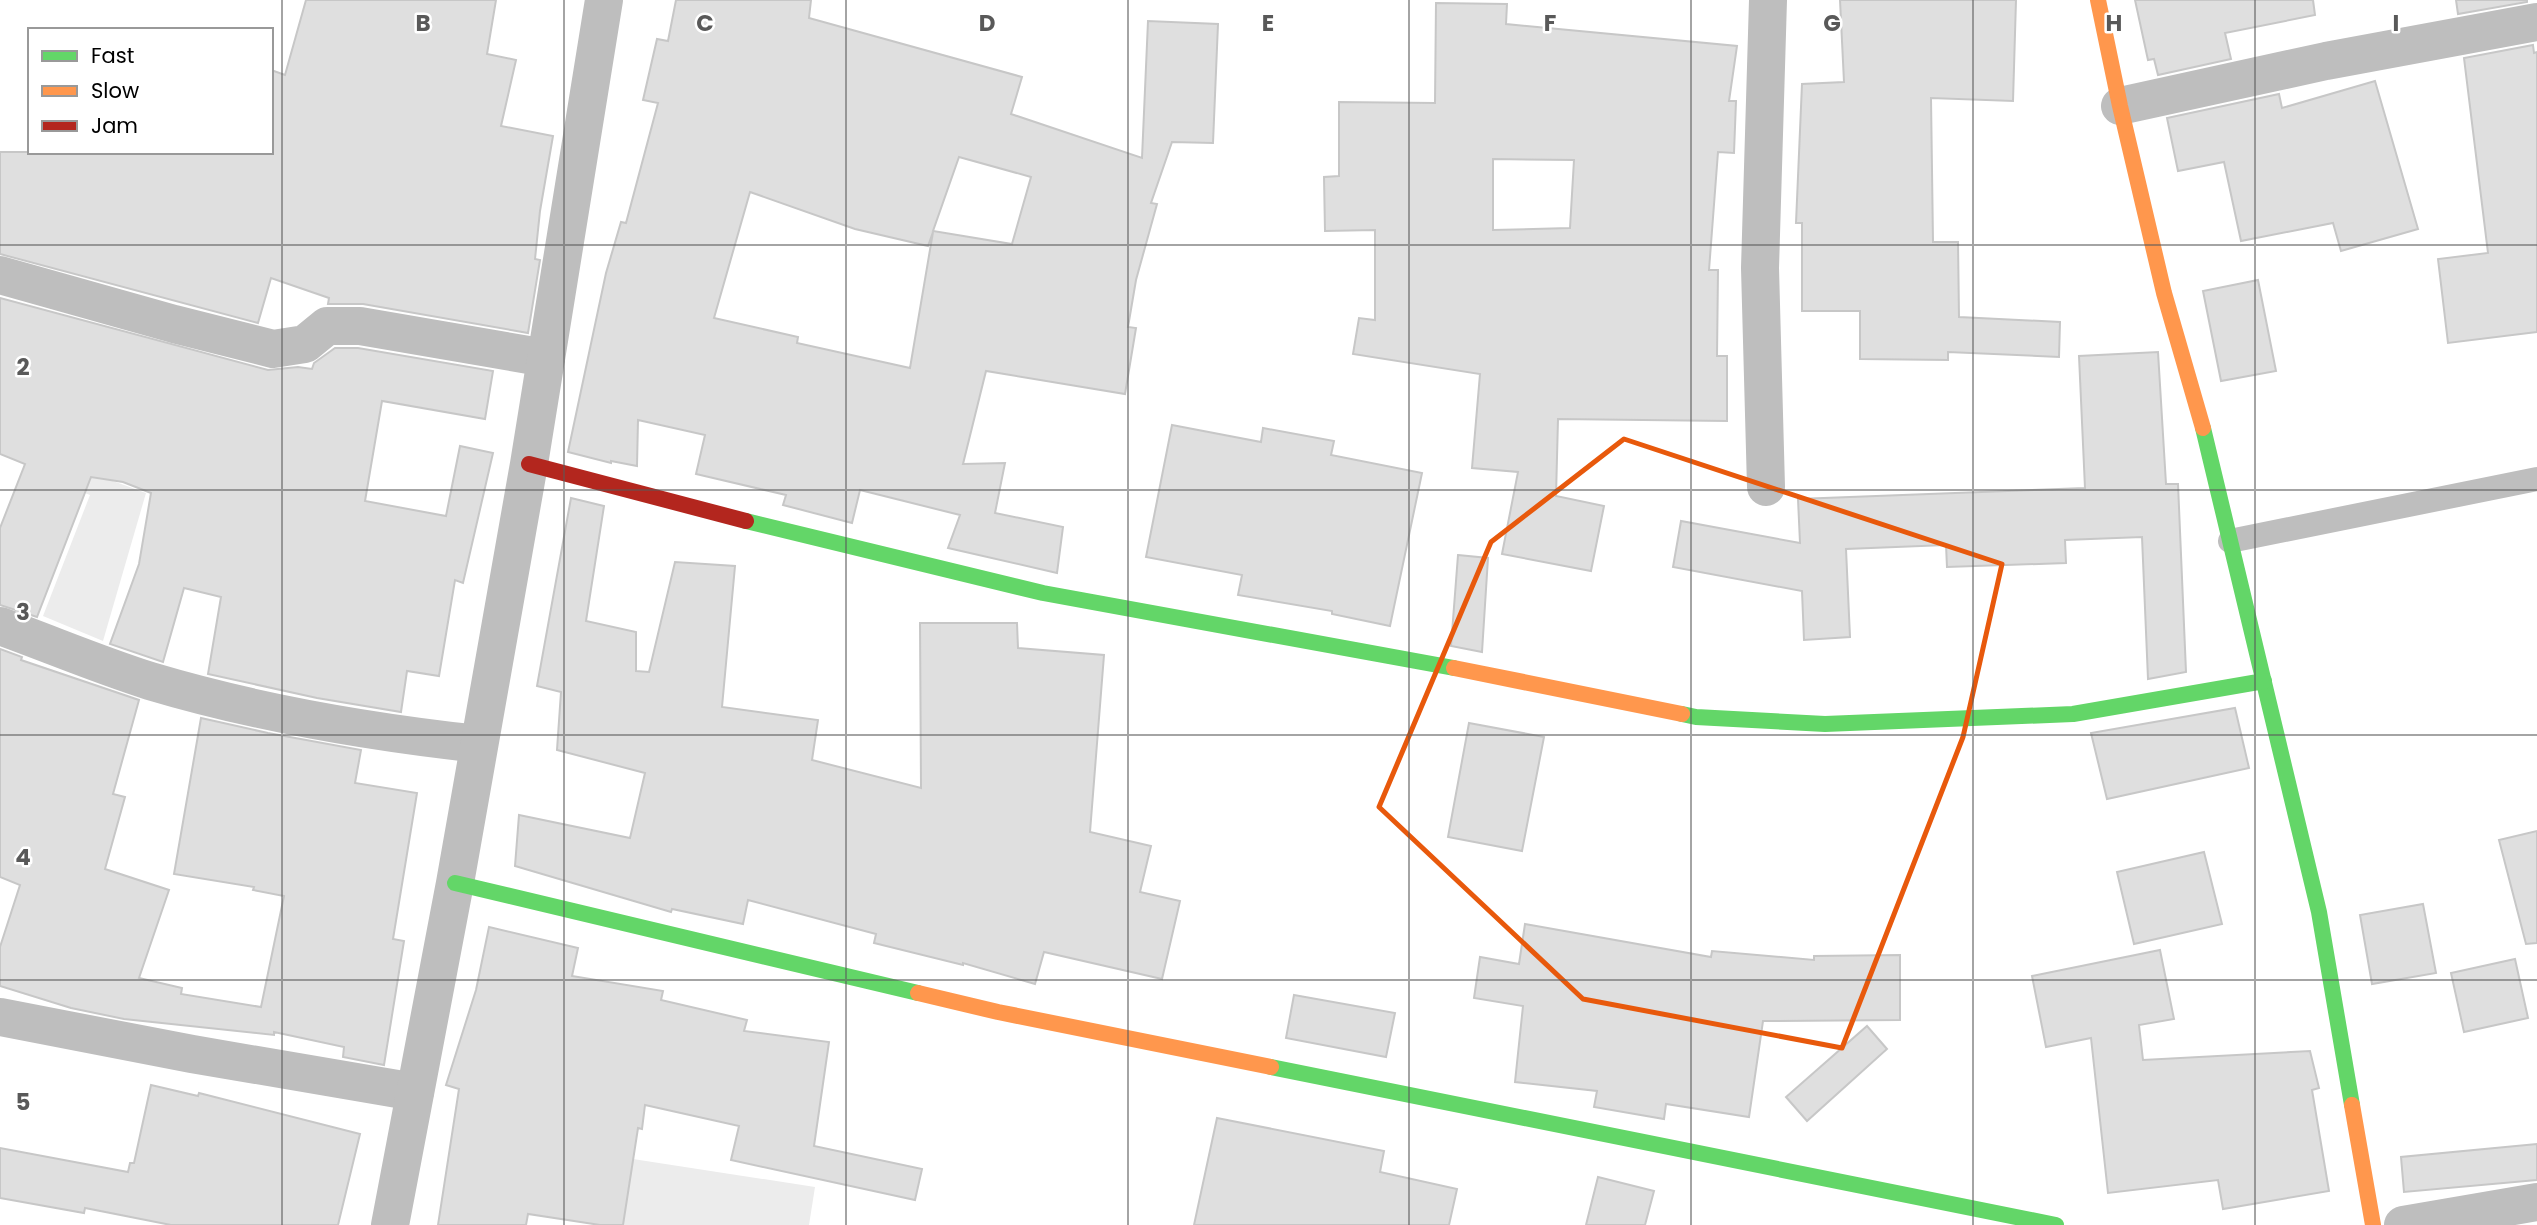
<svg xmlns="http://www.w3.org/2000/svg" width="2537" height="1225" viewBox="0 0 2537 1225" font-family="Poppins,sans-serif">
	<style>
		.green { fill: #ececec }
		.building { fill: #dfdfdf; stroke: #c7c7c7; stroke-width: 2; fill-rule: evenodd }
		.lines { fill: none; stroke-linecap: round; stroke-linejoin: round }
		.lane { stroke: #bebebe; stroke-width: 24 }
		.street { stroke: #bebebe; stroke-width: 38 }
		.fast { stroke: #63d668; stroke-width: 16 }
		.slow { stroke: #ff974d; stroke-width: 16 }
		.jam { stroke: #b3261e; stroke-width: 16 }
		.marked { fill: none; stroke: #e8590c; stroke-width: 5; stroke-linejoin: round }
		.grid { fill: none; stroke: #595959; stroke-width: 2; stroke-opacity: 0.55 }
		.grid-label { font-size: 23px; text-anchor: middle; font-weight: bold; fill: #595959; stroke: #fff; stroke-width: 5; stroke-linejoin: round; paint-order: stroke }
	</style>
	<rect width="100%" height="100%" fill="#fff"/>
	<g class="green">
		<path d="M69,465L146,493L103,641L43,616L90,495L63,485Z"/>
		<path d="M633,1159L815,1187L809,1225H623Z"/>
	</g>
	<g class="building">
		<path d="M306,0H496L487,54L516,60L501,126L553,136L540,211L535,259L540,260L528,333L363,304H328L329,298L271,278L258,323L0,254V152H271V70L285,75Z"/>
		<path d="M676,0H811L809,18L1022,77L1011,114L1142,158L1148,21L1218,24L1213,143L1172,142L1151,203L1157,204L1136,280L1128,327L1136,328L1125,394L986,371L963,464L1005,463L995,513L1063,527L1057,573L948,548L960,515L860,490L852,523L783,505L786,495L696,474L705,435L638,420L637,466L611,461V463L568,452L606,273L621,222L626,223L658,103L643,100L657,39L668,41ZM959,157L1031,177L1012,244L933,231ZM750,192L855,229L928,246L933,232L910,368L797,343L798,337L714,318Z"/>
		<path d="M1840,0H2016L2013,101L1931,98L1933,242H1958L1959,317L2060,322L2059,357L1948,352V360L1860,359V311H1802V223H1796L1802,84L1844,82Z"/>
		<path d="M2135,0H2313L2315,15L2225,33L2231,59L2158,75L2154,59L2148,60Z"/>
		<path d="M2456,0H2527V2L2458,14Z"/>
		<path d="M1436,3L1507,4L1506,24L1737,46L1729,101H1736L1734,153L1718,152L1709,270H1718L1717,356H1727V421L1558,419L1556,496L1604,506L1591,571L1502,554L1518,472L1472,468L1480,374L1353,354L1359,318L1375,320V230L1325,231L1324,177L1339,176V102L1435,103ZM1493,159L1574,160L1570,228L1493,230Z"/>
		<path d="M2533,45L2534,53L2537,52V332L2448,343L2438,259L2488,253L2464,58Z"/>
		<path d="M2375,81L2418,229L2341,251L2333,223L2241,241L2224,162L2178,171L2167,118L2279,94L2282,108Z"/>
		<path d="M2258,280L2276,371L2221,381L2203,291Z"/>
		<path d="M0,298L268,370L298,367L312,369L314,363L335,348H358L493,371L485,419L382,401L365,501L446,516L460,446L493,453L463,583L455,580L439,676L407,671L401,712L317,698L208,674L221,597L184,588L163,662L110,644L139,564L151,493L123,482L91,477L37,617L0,605V528L25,464L0,454Z"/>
		<path d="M2158,352L2166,484H2178L2186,672L2148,679L2142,537L2065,540L2066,563L1947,567L1946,545L1846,549L1850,637L1804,640L1802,591L1673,567L1681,521L1800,543L1798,499L2085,488L2079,356Z"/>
		<path d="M1172,425L1261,442L1263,428L1334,441L1331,455L1422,473L1390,626L1332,614V611L1238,595L1242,575L1146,557Z"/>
		<path d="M571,498L604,506L586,621L636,632V671L649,672L675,562L735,566L722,707L818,720L812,760L921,788L920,623H1017L1018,648L1104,655L1090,832L1151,846L1140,892L1180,901L1162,979L1044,952L1035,984L963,963V965L874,943L876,934L748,900L743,924L672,909L671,912L515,866L519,815L630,838L645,773L557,750L561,692L537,686Z"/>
		<path d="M1458,555L1488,558L1482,652L1451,646Z"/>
		<path d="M0,649L22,657L21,660L139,700L113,794L125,797L105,869L169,890L139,978L182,988L181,994L261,1007L284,896L253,890L254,887L174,874L201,718L268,733L361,750L355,783L417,793L393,939L404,941L384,1065L343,1057L344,1047L274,1032V1035L124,1019L71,1008L0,986V947L20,885L0,877Z"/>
		<path d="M2235,708L2249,768L2107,799L2091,733Z"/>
		<path d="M1469,723L1544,737L1522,851L1448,837Z"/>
		<path d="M2537,831V943L2526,944L2499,840Z"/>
		<path d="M2204,852L2222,924L2134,944L2117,872Z"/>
		<path d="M2423,904L2436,973L2372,984L2360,915Z"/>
		<path d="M1525,924L1711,957L1712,951L1814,960V956L1900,955V1020L1763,1021L1749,1117L1666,1104L1664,1119L1594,1107L1597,1091L1515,1082L1523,1006L1474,998L1480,957L1519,964Z"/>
		<path d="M489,927L578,948L572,976L663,991L661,1000L747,1020L744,1031L829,1042L814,1146L922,1169L915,1200L731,1160L739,1126L645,1105L642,1129L638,1128L623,1225H600L528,1214L526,1225H438L459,1089L446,1085L476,990Z"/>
		<path d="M2160,950L2174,1019L2139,1025L2143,1060L2310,1051L2319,1088L2312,1090L2329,1191L2223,1209L2218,1180L2108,1193L2091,1038L2046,1047L2032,976Z"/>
		<path d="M2515,959L2528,1018L2464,1032L2451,973Z"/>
		<path d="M1294,995L1395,1013L1386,1057L1286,1038Z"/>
		<path d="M1867,1026L1887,1049L1807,1121L1786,1097Z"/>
		<path d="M151,1085L198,1096L199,1093L360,1134L338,1225H171L85,1208L84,1213L0,1198V1148L128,1172L130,1163H134Z"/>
		<path d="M1217,1118L1384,1151L1380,1172L1457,1189L1449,1225H1194Z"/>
		<path d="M2537,1144V1180L2404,1192L2401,1157Z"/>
		<path d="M1598,1177L1654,1191L1645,1225H1586Z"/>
	</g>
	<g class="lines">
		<path class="lane" d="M2230,541L2537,479"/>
		<g class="street">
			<path d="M2120,106L2326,61L2537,22"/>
			<path d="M0,275L174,324L273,349L305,344L327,326H360L546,358"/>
			<path d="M1766,487L1760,268L1768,0"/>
			<path d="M0,626C50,644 99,665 150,681C257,713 369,732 479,744"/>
			<path d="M0,1017L192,1054L415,1092"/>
			<path d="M390,1225L455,883L529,464L604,0"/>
			<path d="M2403,1225L2537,1202"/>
		</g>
		<g class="fast">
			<path d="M2203,428L2319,912L2352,1105"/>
			<path d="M746,521L1043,593L1454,668"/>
			<path d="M1682,714L1696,717L1825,724L2073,714L2264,681"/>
			<path d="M455,883L918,993"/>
			<path d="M1271,1067L2056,1225"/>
		</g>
		<g class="slow">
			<path d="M2098,0L2120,106L2164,293L2203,428"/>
			<path d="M1454,668L1682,714"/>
			<path d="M918,993L998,1012L1271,1067"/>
			<path d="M2352,1105L2373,1225"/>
		</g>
		<path class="jam" d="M529,464L746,521"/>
	</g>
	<path class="marked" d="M1624,439L2002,564L1963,737L1842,1048L1583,999L1379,807L1491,542Z"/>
	<path class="grid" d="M282,0V1225M564,0V1225M846,0V1225M1128,0V1225M1409,0V1225M1691,0V1225M1973,0V1225M2255,0V1225M0,245H2537M0,490H2537M0,735H2537M0,980H2537"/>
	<g class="grid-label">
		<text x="423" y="31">B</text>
		<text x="705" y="31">C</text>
		<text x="987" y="31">D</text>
		<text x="1268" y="31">E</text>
		<text x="1550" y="31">F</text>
		<text x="1832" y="31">G</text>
		<text x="2114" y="31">H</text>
		<text x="2396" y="31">I</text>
		<text x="23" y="375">2</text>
		<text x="23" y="620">3</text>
		<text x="23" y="865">4</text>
		<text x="23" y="1110">5</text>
	</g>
	<rect x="28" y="28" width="245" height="126" fill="#ffffff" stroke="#999999" stroke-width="2"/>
	<rect x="42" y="51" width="35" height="10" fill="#63d668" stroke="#999999" stroke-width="2"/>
	<text x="91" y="63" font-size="21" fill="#000000">Fast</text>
	<rect x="42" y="86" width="35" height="10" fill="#ff974d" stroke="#999999" stroke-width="2"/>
	<text x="91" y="98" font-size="21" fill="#000000">Slow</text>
	<rect x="42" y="121" width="35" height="10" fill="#b3261e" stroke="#999999" stroke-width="2"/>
	<text x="91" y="133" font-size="21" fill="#000000">Jam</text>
</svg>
